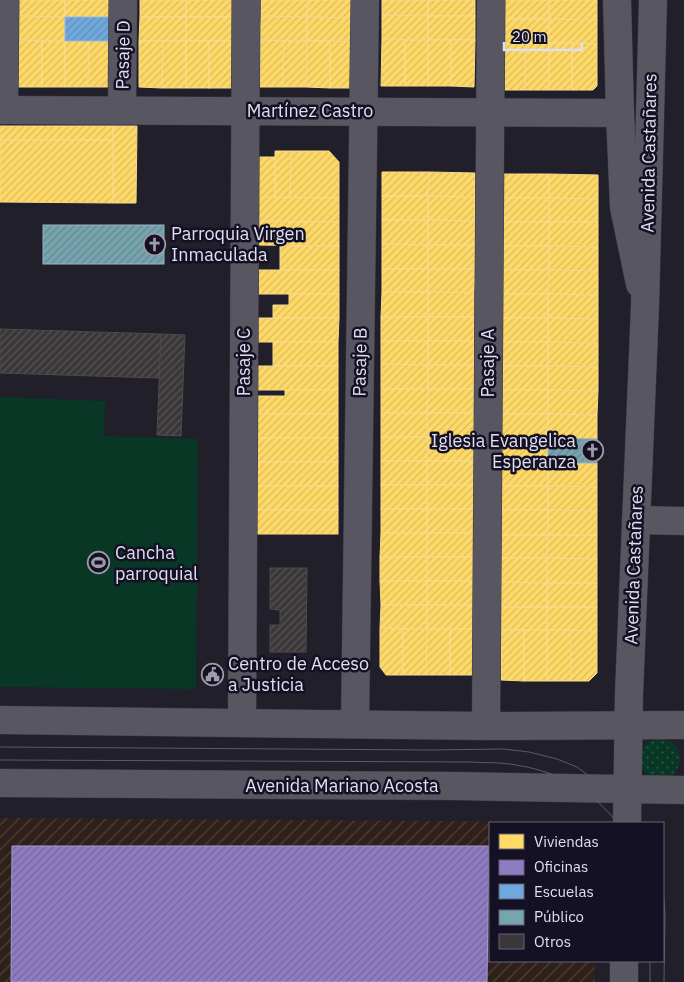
<svg xmlns="http://www.w3.org/2000/svg" width="684" height="982" viewBox="0 0 684 982" font-family="'IBM Plex Sans',sans-serif">
	<style>
		.industrial { fill: url(#industrial-furrows) }
		.grass { fill: url(#grass-dots) }
		.park { fill: #083725 }
		.homes { fill: url(#homes-hatch); stroke: #f6db8f }
		.offices { fill: url(#offices-hatch); stroke: #a79ad0 }
		.schools { fill: url(#schools-hatch); stroke: #91b8e1 }
		.public { fill: url(#public-hatch); stroke: #96b6c2 }
		.building { fill: url(#building-hatch); stroke: #4d4a4c }
		.lines { fill: none; stroke-linecap: round; stroke-linejoin: round }
		.street-casing { stroke: #3a3942; stroke-width: 29 }
		.secondary-casing { stroke: #3a3942; stroke-width: 29 }
		.street { stroke: #585660; stroke-width: 28 }
		.secondary { stroke: #585660; stroke-width: 28 }
		.tram { stroke: #5c5a63; stroke-width: 1 }
		.labels { text-anchor: middle; stroke-width: 5; stroke-linejoin: round; paint-order: stroke }
		.street-label { font-size: 18px; fill: #e0dfee; stroke: #151125 }
		.poi-label { font-size: 18px; fill: #e0dfee; stroke: #151125; text-anchor: start }
	</style>
	<defs>
		<pattern id="industrial-furrows" width="10" height="10" patternUnits="userSpaceOnUse" patternTransform="scale(1.25)"><rect width="10" height="10" fill="#2f201a"/><path d="M-1 1l2-2M0 10L10 0M9 11l2-2" fill="none" stroke="#4d403c"/></pattern>
		<pattern id="grass-dots" width="8" height="8" patternUnits="userSpaceOnUse" patternTransform="scale(1.25)"><rect width="8" height="8" fill="#083725"/><path d="M2 2h.1M6 6h.1" fill="none" stroke="#2c5445" stroke-width="1.8" stroke-linecap="round"/></pattern>
		<pattern id="homes-hatch" width="6" height="6" patternUnits="userSpaceOnUse" patternTransform="scale(1.25)"><rect width="6" height="6" fill="#ffd966"/><path d="M-1 1l2-2M0 6l6-6M5 7l2-2" fill="none" stroke="#d9bb60"/></pattern>
		<pattern id="offices-hatch" width="6" height="6" patternUnits="userSpaceOnUse" patternTransform="scale(1.25)"><rect width="6" height="6" fill="#8e7cc3"/><path d="M-1 1l2-2M0 6l6-6M5 7l2-2" fill="none" stroke="#746898"/></pattern>
		<pattern id="schools-hatch" width="6" height="6" patternUnits="userSpaceOnUse" patternTransform="scale(1.25)"><rect width="6" height="6" fill="#6fa8dc"/><path d="M-1 1l2-2M0 6l6-6M5 7l2-2" fill="none" stroke="#648fb7"/></pattern>
		<pattern id="public-hatch" width="6" height="6" patternUnits="userSpaceOnUse" patternTransform="scale(1.25)"><rect width="6" height="6" fill="#76a5af"/><path d="M-1 1l2-2M0 6l6-6M5 7l2-2" fill="none" stroke="#678890"/></pattern>
		<pattern id="building-hatch" width="6" height="6" patternUnits="userSpaceOnUse" patternTransform="scale(1.25)"><rect width="6" height="6" fill="#3b3739"/><path d="M-1 1l2-2M0 6l6-6M5 7l2-2" fill="none" stroke="#575456"/></pattern>
	</defs>
	<rect width="100%" height="100%" fill="#211f2a"/>
	<path class="industrial" d="M0,818L564,822L490,823V961H595V982H0Z"/>
	<circle class="grass" cx="660" cy="759" r="20"/>
	<path class="park" d="M0,397L105,401L104,436L198,439L196,689L0,687Z"/>
	<g class="homes">
		<path d="M19,0H65V17L19,16Z"/>
		<rect x="65" y="0" width="47" height="17"/>
		<rect x="140" y="0" width="46" height="17"/>
		<rect x="186" y="0" width="47" height="17"/>
		<path d="M261,0H308L307,17L261,16Z"/>
		<path d="M308,0H354V18L307,17Z"/>
		<path d="M382,0H428V16L382,15Z"/>
		<rect x="428" y="0" width="47" height="16"/>
		<rect x="502" y="0" width="47" height="19"/>
		<path d="M549,0H597V20L549,19Z"/>
		<path d="M382,15L428,16V40L382,39Z"/>
		<path d="M19,16L65,17V41L19,40Z"/>
		<path d="M261,16L307,17V41L260,40Z"/>
		<rect x="428" y="16" width="47" height="24"/>
		<path d="M140,17H186V41H139Z"/>
		<path d="M186,17H233L232,41H186Z"/>
		<path d="M307,17L354,18L353,42L307,41Z"/>
		<rect x="502" y="19" width="47" height="24"/>
		<path d="M549,19L597,20V44L549,43Z"/>
		<path d="M382,39L405,40V86H381Z"/>
		<path d="M19,40L42,41V87H18Z"/>
		<path d="M260,40L284,41L283,87H260Z"/>
		<rect x="405" y="40" width="23" height="46"/>
		<rect x="428" y="40" width="23" height="46"/>
		<path d="M451,40H475L474,87L451,86Z"/>
		<rect x="42" y="41" width="23" height="46"/>
		<path d="M65,41H89L88,87H65Z"/>
		<path d="M89,41H112V87H88Z"/>
		<path d="M139,41H163L162,88L139,87Z"/>
		<path d="M163,41H186V88H162Z"/>
		<rect x="186" y="41" width="23" height="47"/>
		<rect x="209" y="41" width="23" height="47"/>
		<path d="M284,41H307L306,87H283Z"/>
		<path d="M307,41H330V88L306,87Z"/>
		<path d="M330,41L353,42V88H330Z"/>
		<path d="M502,43H526L525,90H502Z"/>
		<path d="M526,43H549V90H525Z"/>
		<rect x="549" y="43" width="23" height="47"/>
		<path d="M572,43L597,44V86L593,90H572Z"/>
		<rect x="0" y="126" width="113" height="14"/>
		<path d="M113,126H137L136,203H113Z"/>
		<path d="M0,140H113V203L0,202Z"/>
		<path d="M275,151H291L290,198H275Z"/>
		<path d="M291,151H329L339,162V198H290Z"/>
		<path d="M258,157H275V198L256,197Z"/>
		<path d="M382,172H429L428,196H382Z"/>
		<path d="M429,172L475,173V197L428,196Z"/>
		<path d="M503,174H549V198H502Z"/>
		<path d="M549,174L598,175V199L549,198Z"/>
		<rect x="382" y="196" width="46" height="24"/>
		<path d="M428,196L475,197V221L428,220Z"/>
		<path d="M256,197L339,198V222L256,221Z"/>
		<rect x="502" y="198" width="47" height="24"/>
		<path d="M549,198L598,199V222H549Z"/>
		<path d="M382,220H428V245L382,244Z"/>
		<path d="M428,220L475,221V245H428Z"/>
		<path d="M256,221L339,222V246L256,245Z"/>
		<rect x="502" y="222" width="47" height="24"/>
		<path d="M549,222H598V247L549,246Z"/>
		<path d="M382,244L428,245V269H382Z"/>
		<rect x="428" y="245" width="47" height="24"/>
		<rect x="280" y="246" width="59" height="24"/>
		<rect x="502" y="246" width="47" height="24"/>
		<path d="M549,246L598,247V271L549,270Z"/>
		<rect x="382" y="269" width="46" height="23"/>
		<path d="M428,269H475L474,293L428,292Z"/>
		<rect x="256" y="270" width="83" height="24"/>
		<path d="M502,270H549L548,294H502Z"/>
		<path d="M549,270L598,271V295L548,294Z"/>
		<path d="M382,292H428V317H381Z"/>
		<path d="M428,292L474,293V317H428Z"/>
		<path d="M289,294H339V318H273V305H289Z"/>
		<rect x="502" y="294" width="46" height="24"/>
		<path d="M548,294L598,295V319L548,318Z"/>
		<rect x="381" y="317" width="47" height="24"/>
		<rect x="428" y="317" width="46" height="24"/>
		<path d="M256,318H339L338,342H256Z"/>
		<rect x="502" y="318" width="46" height="24"/>
		<path d="M548,318L598,319V343L548,342Z"/>
		<path d="M381,341H428V365L381,364Z"/>
		<rect x="428" y="341" width="46" height="24"/>
		<rect x="273" y="342" width="65" height="24"/>
		<rect x="502" y="342" width="46" height="24"/>
		<path d="M548,342L598,343V367L548,366Z"/>
		<path d="M381,364L428,365V389H381Z"/>
		<rect x="428" y="365" width="46" height="24"/>
		<path d="M256,366H338V390H255Z"/>
		<rect x="502" y="366" width="46" height="24"/>
		<path d="M548,366L598,367V391L548,390Z"/>
		<path d="M381,389H428L427,413H381Z"/>
		<path d="M428,389H474V413H427Z"/>
		<path d="M285,390H338V414H255L256,396H285Z"/>
		<rect x="502" y="390" width="46" height="24"/>
		<path d="M548,390L598,391L597,415L548,414Z"/>
		<path d="M381,413H427L428,437H381Z"/>
		<path d="M427,413H474V437H428Z"/>
		<rect x="255" y="414" width="83" height="24"/>
		<rect x="502" y="414" width="46" height="24"/>
		<path d="M548,414L597,415V439L548,438Z"/>
		<path d="M381,437H428L427,461H381Z"/>
		<path d="M428,437H474V461H427Z"/>
		<rect x="255" y="438" width="83" height="24"/>
		<path d="M502,438H548V463L501,462Z"/>
		<rect x="381" y="461" width="46" height="24"/>
		<rect x="427" y="461" width="47" height="24"/>
		<rect x="255" y="462" width="83" height="24"/>
		<path d="M501,462L548,463V486H501Z"/>
		<path d="M548,463H597V487L548,486Z"/>
		<rect x="381" y="485" width="46" height="24"/>
		<rect x="427" y="485" width="47" height="24"/>
		<rect x="255" y="486" width="83" height="24"/>
		<rect x="501" y="486" width="47" height="24"/>
		<path d="M548,486L597,487V511L548,510Z"/>
		<rect x="381" y="509" width="46" height="24"/>
		<rect x="427" y="509" width="47" height="24"/>
		<rect x="255" y="510" width="83" height="24"/>
		<rect x="501" y="510" width="47" height="25"/>
		<path d="M548,510L597,511V535H548Z"/>
		<path d="M381,533H427V557H380Z"/>
		<path d="M427,533H474L473,557H427Z"/>
		<path d="M501,535H548L547,558H501Z"/>
		<path d="M548,535H597V559L547,558Z"/>
		<rect x="380" y="557" width="47" height="24"/>
		<rect x="427" y="557" width="46" height="24"/>
		<path d="M501,558H547V583L501,582Z"/>
		<path d="M547,558L597,559V583H547Z"/>
		<path d="M380,581H427V605H381Z"/>
		<rect x="427" y="581" width="46" height="24"/>
		<path d="M501,582L547,583V607H501Z"/>
		<rect x="547" y="583" width="50" height="24"/>
		<path d="M381,605H427V629L380,628Z"/>
		<rect x="427" y="605" width="46" height="24"/>
		<rect x="501" y="607" width="46" height="23"/>
		<path d="M547,607H597V631L547,630Z"/>
		<path d="M380,628L403,629V675H386L380,667Z"/>
		<path d="M403,629H427L426,675H403Z"/>
		<path d="M427,629H450V675H426Z"/>
		<rect x="450" y="629" width="23" height="46"/>
		<path d="M501,630H524V681L501,680Z"/>
		<rect x="524" y="630" width="23" height="51"/>
		<path d="M547,630H570L571,681H547Z"/>
		<path d="M570,630L597,631V673L589,681H571Z"/>
	</g>
	<path class="offices" d="M12,846H489L487,982H11Z"/>
	<rect class="schools" x="65" y="17" width="47" height="24"/>
	<g class="public">
		<rect x="43" y="225" width="121" height="39"/>
		<path d="M548,438L597,439V463H548Z"/>
	</g>
	<g class="building">
		<path d="M0,329L161,334L159,378L0,373Z"/>
		<path d="M161,334L185,335L181,436L157,435Z"/>
		<path d="M270,568H307L306,652H270V625H280V610L270,609Z"/>
	</g>
	<g class="lines">
		<defs>
			<g id="street">
				<path d="M617,0L620,113L624,207L640,284"/>
				<path d="M0,110L620,113"/>
				<path d="M4,110L5,0"/>
				<path d="M122,110L123,0"/>
				<path d="M242,723L246,0"/>
				<path d="M355,724L365,0"/>
				<path d="M486,726L491,0"/>
			</g>
			<g id="secondary">
				<path d="M636,520L684,521"/>
				<path d="M0,720L486,726L684,725"/>
				<path d="M0,783L456,786L684,790"/>
				<path d="M627,823L629,694L645,306L653,0"/>
				<path d="M624,982V961"/>
			</g>
		</defs>
		<use href="#street" class="street-casing"/>
		<use href="#secondary" class="secondary-casing"/>
		<use href="#street" class="street"/>
		<use href="#secondary" class="secondary"/>
		<g class="tram">
			<path d="M0,747L430,750L503,749L529,752L557,759L577,767L608,790L638,823"/>
			<path d="M0,760L470,762C485,763 501,762 516,765C556,771 593,790 617,823"/>
			<path d="M663,886L665,914L664,982"/>
			<path d="M650,982V961"/>
		</g>
	</g>
	<defs>
		<symbol id="church-ring" viewBox="-11 -11 22 22"><circle r="9.5" fill="#151125" stroke="#9d9ca9" stroke-width="1.5"/><path d="M-1.2-6h2.4v3.5h3.3v2.4h-3.3V6h-2.4V-.1h-3.3v-2.4h3.3Z" fill="#9d9ca9"/></symbol>
		<symbol id="stadium-ring" viewBox="-11 -11 22 22"><circle r="9.5" fill="#151125" stroke="#9d9ca9" stroke-width="1.5"/><path d="M0-5a6.5 5 0 1 0 0 10a6.5 5 0 1 0 0-10ZM-3.5-1.8h7v3.6h-7Z" fill="#9d9ca9"/></symbol>
		<symbol id="civic-ring" viewBox="-11 -11 22 22"><circle r="9.5" fill="#151125" stroke="#9d9ca9" stroke-width="1.5"/><path d="M-.6-6.5H3V-4.5H.6V-3L4-1V1h2V6H-6V1h2V-1L-.6-3ZM-1.2 2.5V6h2.4V2.5Z" fill="#9d9ca9"/></symbol>
	</defs>
	<g fill-rule="evenodd">
		<use href="#church-ring" x="142" y="232" width="25" height="25"/>
		<use href="#church-ring" x="580" y="438" width="25" height="25"/>
		<use href="#stadium-ring" x="86" y="550" width="25" height="25"/>
		<use href="#civic-ring" x="200" y="662" width="25" height="25"/>
	</g>
	<g class="labels">
		<g class="street-label">
			<text transform="translate(123 55) rotate(-89)" y="6">Pasaje D</text>
			<text x="310" y="117">Martínez Castro</text>
			<text transform="translate(649 153) rotate(-89)" y="6">Avenida Castañares</text>
			<text transform="translate(244 362) rotate(-90)" y="6">Pasaje C</text>
			<text transform="translate(360 362) rotate(-89)" y="6">Pasaje B</text>
			<text transform="translate(488 363) rotate(-90)" y="6">Pasaje A</text>
			<text transform="translate(634 565) rotate(-88)" y="6">Avenida Castañares</text>
			<text x="342" y="792">Avenida Mariano Acosta</text>
		</g>
		<g class="poi-label">
			<text x="171" y="240">Parroquia Virgen<tspan x="171" dy="21">Inmaculada</tspan></text>
			<text x="576" y="447" text-anchor="end">Iglesia Evangelica<tspan x="576" dy="21">Esperanza</tspan></text>
			<text x="115" y="559">Cancha<tspan x="115" dy="21">parroquial</tspan></text>
			<text x="228" y="670">Centro de Acceso<tspan x="228" dy="21">a Justicia</tspan></text>
		</g>
	</g>
	<rect x="489" y="822" width="175" height="140" fill="#151125" stroke="#666375"/>
	<rect x="499" y="834" width="25" height="15" fill="#ffd966" stroke="#666375"/>
	<text x="534" y="847" font-size="15" fill="#e0dfee">Viviendas</text>
	<rect x="499" y="860" width="25" height="15" fill="#8e7cc3" stroke="#666375"/>
	<text x="534" y="872" font-size="15" fill="#e0dfee">Oficinas</text>
	<rect x="499" y="884" width="25" height="15" fill="#6fa8dc" stroke="#666375"/>
	<text x="534" y="897" font-size="15" fill="#e0dfee">Escuelas</text>
	<rect x="499" y="910" width="25" height="15" fill="#76a5af" stroke="#666375"/>
	<text x="534" y="922" font-size="15" fill="#e0dfee">Público</text>
	<rect x="499" y="934" width="25" height="15" fill="#3b3739" stroke="#666375"/>
	<text x="534" y="947" font-size="15" fill="#e0dfee">Otros</text>
	<path d="M504 42v8h78v-8" fill="none" stroke="#e0dfee" stroke-width="2.5"/>
	<text x="512" y="42" font-size="15" fill="#e0dfee" stroke="#151125" stroke-width="4" paint-order="stroke">20 m</text>
</svg>
